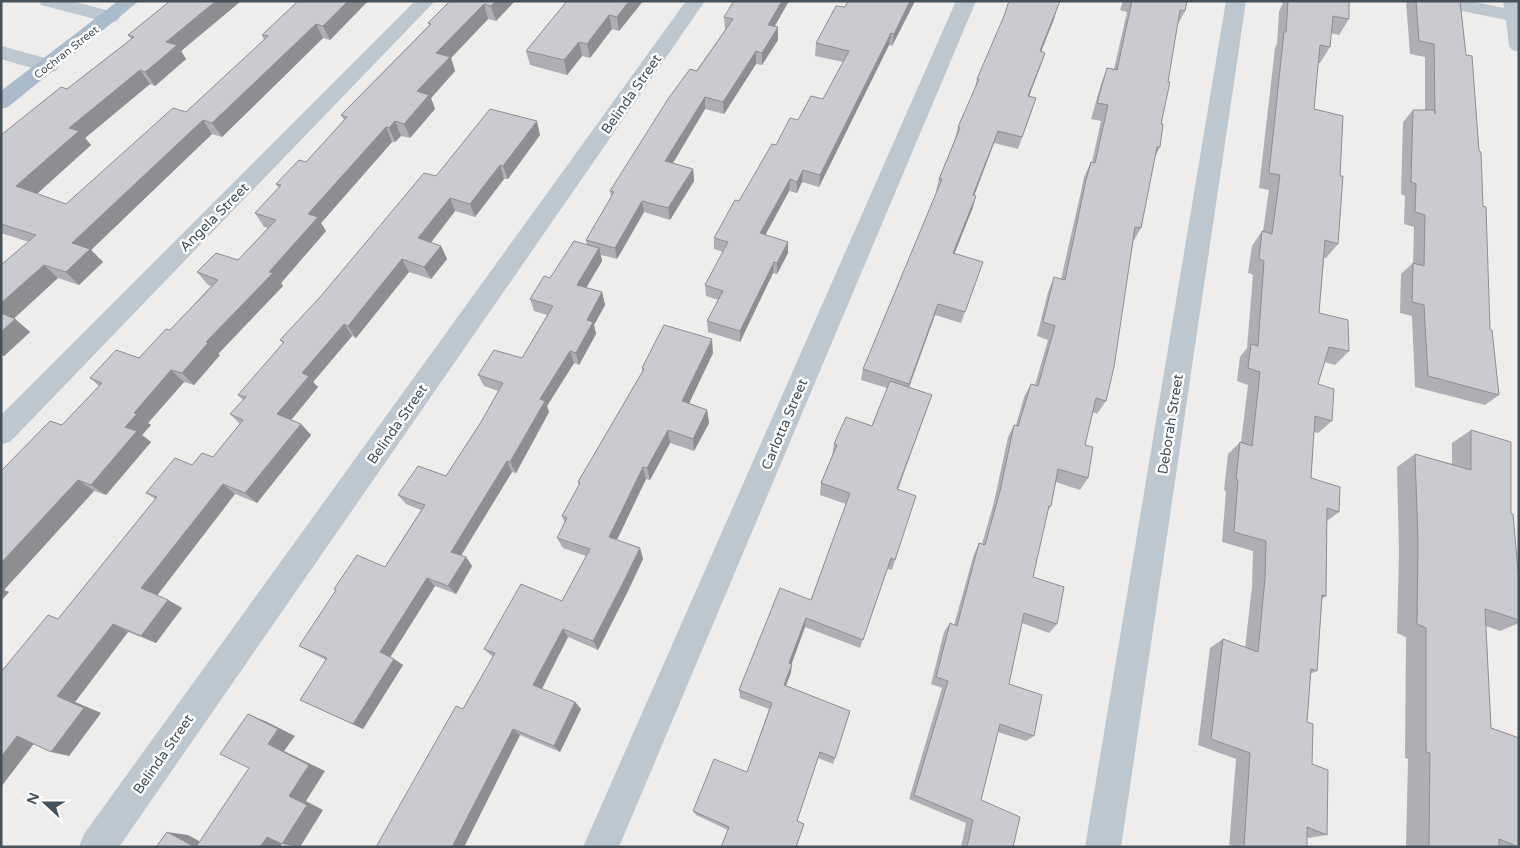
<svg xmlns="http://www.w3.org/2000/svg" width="1520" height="848" viewBox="0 0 1520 848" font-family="'Varela Round',sans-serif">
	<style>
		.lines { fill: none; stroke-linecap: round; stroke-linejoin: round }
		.minor { fill: #bcc7cf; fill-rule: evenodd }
		.major { fill: #aabccc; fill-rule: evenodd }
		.wall { fill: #adafb4 }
		.shaded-wall { fill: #8d8e92 }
		.building { fill: #c9cbd1; stroke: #8d8e92 }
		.labels { text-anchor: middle; stroke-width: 5; stroke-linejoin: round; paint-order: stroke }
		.far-street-label { font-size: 11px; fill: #44505a; stroke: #fff }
		.street-label { font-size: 14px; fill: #44505a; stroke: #fff }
	</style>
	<rect width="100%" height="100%" fill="#efecec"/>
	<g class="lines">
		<g class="minor">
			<path d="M39,1H72L117,13L120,17L117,21L110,23L41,5Z"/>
			<path d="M415,1H435L11,441L1,445V415Z"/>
			<path d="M686,1H705L119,847H79L84,834Z"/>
			<path d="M956,1H976L619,847H583Z"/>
			<path d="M1226,1H1246L1121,847H1085Z"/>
			<path d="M1431,1H1470L1504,8L1503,1H1519V52L1512,50L1509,46L1506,20L1433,5Z"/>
			<path d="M1,46L56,61L59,66L56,71L49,73L1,59Z"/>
		</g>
		<path class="major" d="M118,1H139L8,107L1,109V91Z"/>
	</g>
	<g class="wall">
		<path d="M170,1H241L181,51L186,59L170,73L155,86L150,84L85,138L91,145L37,194L66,204L186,112L264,40L262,35L368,1L330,40L323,38L222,137L212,134L91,250L103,262L79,285L58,278L14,318L30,332L4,356L1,355V265L29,242L1,233V135L67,89L131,39L128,35Z"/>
		<path d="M450,1H515L496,21L488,19L451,58L455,71L431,98L435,109L410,138L401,136L395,142H392L321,223L326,231L281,283L283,286L218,354L220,355L194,385L184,382L148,423L151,425L142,435L151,442L106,495L94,491L4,590L9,592L1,601V471L62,425L99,386L90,378L139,358L170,330L211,286L208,285L197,272L238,260L268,228L264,227L255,213L279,188L276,184L306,162L344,120L341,115L429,25L428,23Z"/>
		<path d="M567,1H643L619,31L612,29L590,58L582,56L567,75L530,65L526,51Z"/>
		<path d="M789,1L775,26L778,27V40L762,65L756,64L724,114L705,109L673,163L693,169L694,181L670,220L644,212L617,259L601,255L602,261L586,288L602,292L605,305L594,325L596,334L579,365L574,363L547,406L549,412L516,473L512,472L461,556L466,557L472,566L456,594L435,586L390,657L394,659L403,665L363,729L300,700L326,660L310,652L299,646L385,567L421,510L406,504L398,495L446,476L481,422L498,391L484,386L478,375L522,358L547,315L534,311L530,299L550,278L587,245L586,240L611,197L610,191L726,29H725L724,17Z"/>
		<path d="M915,1L892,46L889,45L819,187L802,182L797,193L789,191L765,235L788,253L777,274L773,273L740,342L708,332L707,321L718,300L706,296L705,285L723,252L714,249V238L776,145L798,120L823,99L843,62L815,56L816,43L845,7Z"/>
		<path d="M1123,1H1187L1185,11L1177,26L1161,124L1160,147L1155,157L1141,228L1133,242L1106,401L1097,414L1093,412L1085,445L1088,478L1080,490L1056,482L1051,506L1047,512L1033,577L1057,624L1049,633L1022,623L1009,684L1034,736L1026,741L998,732L981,800L1013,847H961L966,823L909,799L942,688L931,684L944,632L950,623L954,625L974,554L979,543L982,544L994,502L1008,437L1014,425H1016L1024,397L1031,384L1035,385L1048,340L1037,336L1048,292L1054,277L1061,279L1080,196L1084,177L1091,162H1092L1101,121L1091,119L1101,84L1107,68L1114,69L1127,12L1120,10Z"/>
		<path d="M1284,1H1349V19L1339,35L1331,33L1330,47L1320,63H1318L1314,109L1340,176L1338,244L1326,258H1324L1319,313L1349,351L1335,365L1324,362L1318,384L1332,421L1318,433L1314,432L1311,478L1339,512L1327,521L1326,596L1322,599L1317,671L1310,674L1307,722L1312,764L1327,835L1309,838L1307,837V847H1229L1236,759L1198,745L1210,648L1223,639L1245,648L1252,587L1253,551L1222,542L1226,491L1224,490L1228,454L1240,442H1241L1248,385L1237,381L1240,357L1247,348L1253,275L1248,273L1252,246L1262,231H1263L1269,190L1259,188L1275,48L1277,44L1279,11Z"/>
		<path d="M1406,1H1460L1483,206L1490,329L1499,395L1485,405L1415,387L1412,316L1400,313L1401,274L1413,263L1414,227L1404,224L1405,196L1401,194L1403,122L1413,110H1425V57L1410,54Z"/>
		<path d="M1054,19L1041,52L1045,53L1029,97L1032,111L1018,149L994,143L974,195L973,207L954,254L983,262L961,323L935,315L909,388L932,395L898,490L895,560L892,570L887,569L860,648L805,627L791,664V672L786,686L835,758L833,764L818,758L797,821L728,830L696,815L693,811L747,772L769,709L740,698L739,690L811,600L846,504L820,495L821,483L832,456L834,444L872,426L887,388L861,380L863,369L937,191H936L939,179L955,139L958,127L974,91L977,79Z"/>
		<path d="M540,135L508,179H504L475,217L455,211L431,243L441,246L447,259L431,279L409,272L356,338L352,336L313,382L318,387L291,420L301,424L311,435L257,503L235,494L157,595L168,600L182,608L156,643L128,632L75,702L101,713L69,756L58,619L155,499L146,493L192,465L213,457L240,424L230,414L243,400L238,395L283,343L280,340L436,176Z"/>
		<path d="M713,353L689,403L707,410L709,423L694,451L670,443L650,480L646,479L617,540L640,548L643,559L627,593L598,650L568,637L542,689L575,702L581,709L560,752L520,735L464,847H376L463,709L493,657L484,649L562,601L586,556L563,548L557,538L565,523L562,516L579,485L578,482L642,372V368Z"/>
		<path d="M1471,430L1511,514L1519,582V623L1500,631L1486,626L1491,728L1519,847H1406L1408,759L1405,758L1406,637L1397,633L1399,552L1397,467L1415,454L1452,464V443Z"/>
	</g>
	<g class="shaded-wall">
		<path d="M216,1H241L181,51L186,59L155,86L145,72L166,42Z"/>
		<path d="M348,1H368L330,40L323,26Z"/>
		<path d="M496,1H515L496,21L491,6Z"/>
		<path d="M629,1H643L619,31L617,17Z"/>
		<path d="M782,1H789L768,37V25Z"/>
		<path d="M910,1H915L892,46L894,34Z"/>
		<path d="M484,4L488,19L451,58L455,71L431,98L435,109L410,138L404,124L417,91L436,53Z"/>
		<path d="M1058,6L1054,19L1036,64L1040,51Z"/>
		<path d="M609,15L612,29L590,58L587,44Z"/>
		<path d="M316,24L323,38L222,137L212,123Z"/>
		<path d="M778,27V40L762,65V53Z"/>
		<path d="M891,33L889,45L819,187L820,175Z"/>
		<path d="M579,42L582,56L567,75L564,60Z"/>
		<path d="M756,51V64L724,114L723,102Z"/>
		<path d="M1045,53L1041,65L1024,109L1028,96Z"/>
		<path d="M140,70L150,84L85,138L91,145L30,200L16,186L69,128Z"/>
		<path d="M705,97V109L667,173L665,161Z"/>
		<path d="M203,120L212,134L91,250L103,262L79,285L66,272L72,243Z"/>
		<path d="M395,121L401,136L395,142L389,128Z"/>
		<path d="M537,121L540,135L508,179L503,166Z"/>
		<path d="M386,127L392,142L321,223L326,231L281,283L283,286L218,354L220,355L194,385L182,373L206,342L269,272L308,214Z"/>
		<path d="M998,131L994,143L970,207L973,195Z"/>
		<path d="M500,165L504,179L475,217L470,204Z"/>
		<path d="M693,169L694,181L670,220L668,208Z"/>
		<path d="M803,170L802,182L797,193V182Z"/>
		<path d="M790,179L789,191L760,245V233Z"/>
		<path d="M976,196L973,207L950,265L953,253Z"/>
		<path d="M450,198L455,211L424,251L418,238Z"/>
		<path d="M642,201L644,212L617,259L615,248Z"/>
		<path d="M788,242V253L777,274V263Z"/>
		<path d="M441,246L447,259L431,279L424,267Z"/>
		<path d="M599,248L602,261L580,298L577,285Z"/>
		<path d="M402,259L409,272L356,338L348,326Z"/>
		<path d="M774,262L773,273L740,342V331Z"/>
		<path d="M44,265L58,278L9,323L1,317V303Z"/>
		<path d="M602,292L605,305L594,325L596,334L579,365L576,353L587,320Z"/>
		<path d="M938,304L935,315L906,394L909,384Z"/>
		<path d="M15,319L30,332L4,356L1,354V332Z"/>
		<path d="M344,324L352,336L313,382L318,387L287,425L277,414L302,373Z"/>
		<path d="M712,339L713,353L684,414L682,401Z"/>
		<path d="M570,351L574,363L547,406L549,412L516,473L510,462L540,399Z"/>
		<path d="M171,370L184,382L148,423L151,425L142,435L151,442L106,495L91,485L134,413Z"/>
		<path d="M707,410L709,423L694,451L693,439Z"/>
		<path d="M301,424L311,435L257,503L245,493Z"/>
		<path d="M668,430L670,443L650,480L647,468Z"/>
		<path d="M507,461L512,472L458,560L451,552Z"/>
		<path d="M643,467L646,479L613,548L609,537Z"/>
		<path d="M78,480L94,491L4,590L9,592L1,601V563Z"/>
		<path d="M223,484L235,494L156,597L141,588Z"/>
		<path d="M640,548L643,559L627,593L598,650L593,641Z"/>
		<path d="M466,557L472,566L456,594L448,586Z"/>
		<path d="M427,578L435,586L389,659L380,652Z"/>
		<path d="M168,600L182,608L156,643L141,636Z"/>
		<path d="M806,618L805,627L789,671V663Z"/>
		<path d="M113,624L128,632L75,702L101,713L69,756L51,752L57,696Z"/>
		<path d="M563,629L568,637L540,692L533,685Z"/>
		<path d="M394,659L403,665L363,729L353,724Z"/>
		<path d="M792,664L791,672L783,693L784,685Z"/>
		<path d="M575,702L581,709L560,752L554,746Z"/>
		<path d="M248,714L265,721L295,736L284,751L325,771L306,801L323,810L300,847L282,844L268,744Z"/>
		<path d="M513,729L520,735L464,847H452Z"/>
		<path d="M17,736L36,741L1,787V757Z"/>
		<path d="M167,832L188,835L210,847H195Z"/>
		<path d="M267,837L284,840L280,847H260Z"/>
	</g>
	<g class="building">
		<path d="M170,1H216L166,42L177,45L161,59L145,72L140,70L69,128L79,131L16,186L66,204L173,108L186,112L268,36L262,35L298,1H348L323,26L316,24L212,123L203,120L72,243L90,249L66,272L44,265L1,303V265L36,235L1,224V135L61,87L67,89L134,37L128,35Z"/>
		<path d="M450,1H496L491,6L484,4L436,53L450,57L417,91L429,95L404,124L395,121L389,128L386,127L308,214L318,217L269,272L273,273L206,342L208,343L182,373L171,370L134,413L137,414L125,427L137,431L91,485L78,480L1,563V471L50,421L62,425L102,383L90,378L116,350L139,358L166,329L170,330L218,280L197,272L216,253L238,260L276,220L255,213L281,185L276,184L299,160L306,162L347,117L341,115L431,24L428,23Z"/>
		<path d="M567,1H629L617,17L609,15L587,44L579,42L564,60L526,51Z"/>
		<path d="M734,1H782L768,25L778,27L762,53L756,51L723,102L705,97L665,161L693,169L668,208L642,201L615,248L586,240L614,192L610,191L668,99L690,69L697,71L733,19L724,17Z"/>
		<path d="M848,1H910L894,34L891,33L820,175L803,170L797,182L790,179L760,233L788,242L777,263L774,262L740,331L707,321L723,291L705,285L728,242L714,238L735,200L739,201L772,144L776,145L790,118L798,120L811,96L823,99L849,51L816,43L836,6L845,7Z"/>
		<path d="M1009,1H1060L1040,51L1045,53L1028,96L1036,98L1022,137L998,131L973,195L976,196L953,253L983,262L965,312L938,304L909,384L863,369L942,179H939L960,128L958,127L979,79H977L1004,16Z"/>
		<path d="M1132,1H1187L1185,11L1180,10L1168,82H1170L1161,124H1163L1160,147H1157L1141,228L1135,227L1114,367L1106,401L1096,398L1085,445L1093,447L1088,478L1058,469L1051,506H1049L1033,577L1064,587L1057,624L1024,613L1009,684L1042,695L1034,736L1000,724L981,800L1020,817L1013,847H967L973,820L914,795L948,681L936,677L950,623L957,626L979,543L985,545L1000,491L1014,425L1018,426L1031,384L1038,386L1055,326L1043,322L1054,277L1065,280L1086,180L1091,162L1095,163L1108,105L1097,103L1107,68L1117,70Z"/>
		<path d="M1288,1H1349V19L1333,16L1330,47L1320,45L1314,109L1343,116L1340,176H1343L1338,244L1325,240L1319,313L1348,320L1349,351L1329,347L1318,384L1334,389L1332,421L1315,416L1311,478L1340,487L1339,512L1327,508L1326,596L1322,595L1317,671L1311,669L1307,722L1313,724L1312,764L1328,770L1327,835L1307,827V847H1244L1250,753L1211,739L1223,639L1258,652L1265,578L1266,541L1234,532L1238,480L1236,479L1240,442L1252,446L1260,372L1248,368L1251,344L1258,346L1264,261L1259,259L1262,231L1272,234L1280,175L1269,173L1284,32H1286Z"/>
		<path d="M1416,1H1460L1466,55L1472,56L1479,151L1481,152L1483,206L1486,207L1490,329L1492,330L1499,395L1428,376L1424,305L1412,302L1413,263L1424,266L1425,215L1415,212L1416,184L1411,182L1413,110H1434L1435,114L1434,44L1419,41Z"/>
		<path d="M490,109L537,121L503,166L500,165L470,204L450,198L418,238L441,246L424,267L402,259L348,326L344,324L302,373L309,376L277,414L301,424L245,493L223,484L141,588L168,600L141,636L113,624L57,696L84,708L51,752L17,736L1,757V672L48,615L58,619L157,497L146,493L175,458L192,465L202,453L213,457L243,420L230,414L246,397L238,395L284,342L280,340L321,296L424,173L436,176Z"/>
		<path d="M574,241L599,248L577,285L602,292L587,320L593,322L576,353L570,351L540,399L545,401L510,462L507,461L451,552L466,557L448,586L427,578L380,652L394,659L353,724L300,700L327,658L299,646L336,590L334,589L357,555L385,567L425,505L398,495L418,466L446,476L481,422L503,383L478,375L494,350L522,358L553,306L530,299L544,276L550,278Z"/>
		<path d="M1,313L15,319L1,332Z"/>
		<path d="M664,325L712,339L682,401L707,410L693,439L668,430L647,468L643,467L609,537L640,548L623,583L593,641L563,629L533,685L575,702L554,746L513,729L452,847H376L456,706L463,709L495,653L484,649L521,584L562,601L590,549L557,538L567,518L562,516L580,483L578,482L644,369L642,368Z"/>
		<path d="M890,381L932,395L897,489L916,496L895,560L891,558L863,640L806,618L789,663L792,664L784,685L850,711L835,758L820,752L797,821L804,824L796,847H721L729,827L693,811L714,759L747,772L772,703L739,690L780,588L811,600L850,493L821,483L837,445L834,444L846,417L872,426Z"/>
		<path d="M1471,430L1511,442V514H1513L1519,582V620L1485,609L1491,728L1519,738V847L1499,839V847H1429L1430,753L1426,752V628L1417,624L1418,541L1415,454L1471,470Z"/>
		<path d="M248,714L278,729L268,744L309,765L289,796L307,805L282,844L267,837L260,847H196L249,768L220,754Z"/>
		<path d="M167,832L195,847H156Z"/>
	</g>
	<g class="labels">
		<g class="far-street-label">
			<text transform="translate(66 52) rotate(-38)" y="4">Cochran Street</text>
		</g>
		<g class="street-label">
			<text transform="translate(631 94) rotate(-55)" y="5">Belinda Street</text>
			<text transform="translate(214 217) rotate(-45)" y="5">Angela Street</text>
			<text transform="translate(397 424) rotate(-55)" y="5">Belinda Street</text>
			<text transform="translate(784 424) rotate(-67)" y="5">Carlotta Street</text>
			<text transform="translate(1170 424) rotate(-81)" y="5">Deborah Street</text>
			<text transform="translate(163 754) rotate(-55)" y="5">Belinda Street</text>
		</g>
	</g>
	<rect width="1520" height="848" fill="none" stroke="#44505a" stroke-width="5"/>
	<g transform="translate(45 803) rotate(291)" stroke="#ffffff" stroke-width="4" paint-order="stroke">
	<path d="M0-4L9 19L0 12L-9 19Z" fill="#44505a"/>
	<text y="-8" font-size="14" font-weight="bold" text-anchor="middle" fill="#44505a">N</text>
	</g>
</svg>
